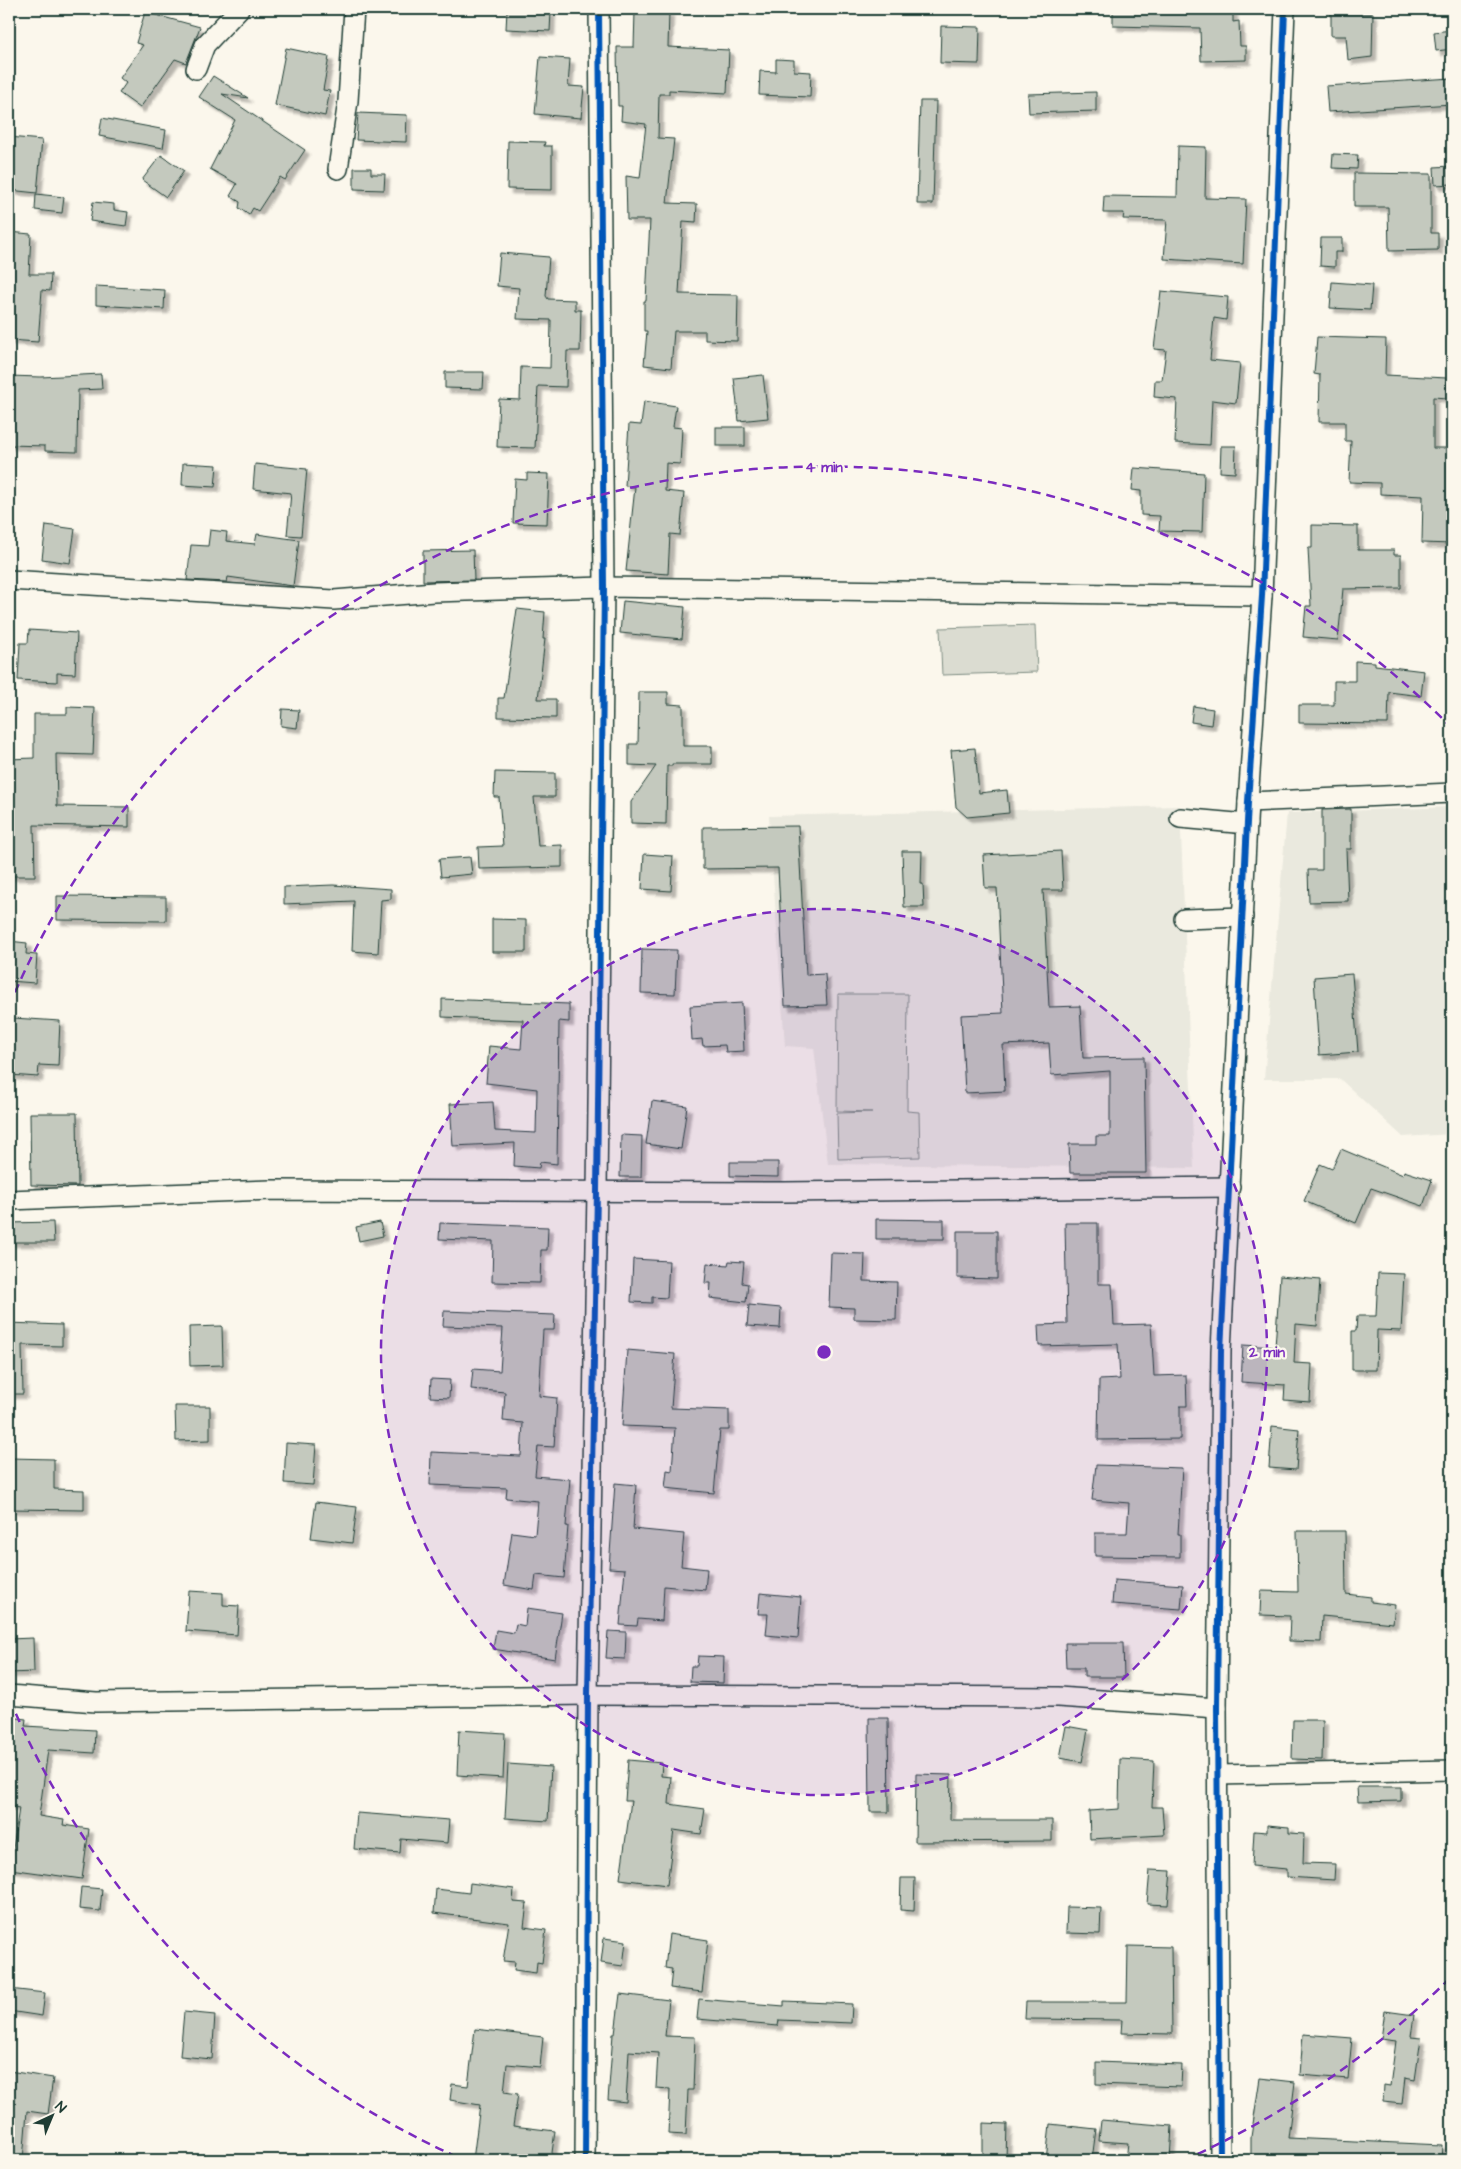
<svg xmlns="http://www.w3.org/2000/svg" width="1461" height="2169" viewBox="0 0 1461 2169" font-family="'Architects Daughter',sans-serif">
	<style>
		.built { fill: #eae9de }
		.green { fill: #dbdcd1; stroke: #7d8c82 }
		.building { fill: #c4c9be; stroke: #1f3d34; filter: url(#shadow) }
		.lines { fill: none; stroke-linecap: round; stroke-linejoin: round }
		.minor-casing { stroke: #1f3d34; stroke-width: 22 }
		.minor { stroke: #fbf7ec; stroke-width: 19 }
		.cycleway-casing { stroke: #fbf7ec; stroke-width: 9 }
		.cycleway { stroke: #0057b8; stroke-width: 6 }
		.ring { fill: none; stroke: #7b2cbf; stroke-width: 2.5; stroke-dasharray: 9 6 }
		.centre { fill: #7b2cbf; stroke: #fbf7ec; stroke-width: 2.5 }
		.ring-label { font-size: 15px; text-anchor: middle; font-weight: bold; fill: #7b2cbf; stroke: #fbf7ec; stroke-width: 4.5; stroke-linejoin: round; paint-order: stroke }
	</style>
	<defs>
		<filter id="shadow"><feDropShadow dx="4.5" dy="4.5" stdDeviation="1" flood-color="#0004"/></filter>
	</defs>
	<rect width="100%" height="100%" fill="#fbf7ec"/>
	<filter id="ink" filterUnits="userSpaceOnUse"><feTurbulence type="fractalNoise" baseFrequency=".02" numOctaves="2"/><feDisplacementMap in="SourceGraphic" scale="10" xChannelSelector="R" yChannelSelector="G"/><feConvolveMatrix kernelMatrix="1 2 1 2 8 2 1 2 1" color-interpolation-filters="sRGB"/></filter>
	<g filter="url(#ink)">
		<g class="built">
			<path d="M1180,806L1194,1168L828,1164L814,1048L785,1046L769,816Z"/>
			<path d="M1452,807V1134L1403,1137L1340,1079H1264L1287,813Z"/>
		</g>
		<g class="green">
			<path d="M1035,625L1037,672L942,675L940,628Z"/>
			<path d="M838,994H908L907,1111L919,1112L920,1157L838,1159L837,1113L872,1112L837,1111Z"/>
		</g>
		<g class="building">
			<path d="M1113,9H1172V13L1233,11V22L1239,21L1240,46H1246V60L1201,61L1200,28L1113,26Z"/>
			<path d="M507,10L551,12L550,31L506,29Z"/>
			<path d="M635,11L669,12L668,47L729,50L727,93L669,90V94H659L658,138L674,139L667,203L697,204L696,222L683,221L679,294L738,295L737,341L705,340V331H674L671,368L644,365L647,331H644V301H646L650,220H627L626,176L640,178L646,124L621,121L622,106H618L617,47H634Z"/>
			<path d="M145,12L200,27L186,63L175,59L140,108L119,93L126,83L120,78L143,45L136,43Z"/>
			<path d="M1331,13H1373L1372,57L1348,60L1346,36H1331Z"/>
			<path d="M941,26L980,27L979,64L940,63Z"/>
			<path d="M1452,30V49L1436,51L1434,32Z"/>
			<path d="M286,48L329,57L323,90L330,91L325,116L275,105Z"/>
			<path d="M540,57L570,59L568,86L584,87L581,118L535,114Z"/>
			<path d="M776,59L794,60V71L811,72L810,97L759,95L760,71L776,72Z"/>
			<path d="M213,76L248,98L222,94L305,150L285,180L280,177L258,211L253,208L249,215L239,208L240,202L230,196L237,184L210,169L235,120L199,97Z"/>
			<path d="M1452,78V104L1328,112L1326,86Z"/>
			<path d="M1096,92V111L1029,113L1028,94Z"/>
			<path d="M920,101H936L933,204H917Z"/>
			<path d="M358,113L407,115L406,142L356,140Z"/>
			<path d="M102,118L166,130L163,148L99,136Z"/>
			<path d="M9,137L42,140L37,193L9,190Z"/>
			<path d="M508,141L545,142L544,146H552V190L507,189Z"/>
			<path d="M1178,146L1206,147L1205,198L1246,199L1243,264L1164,259L1167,220L1123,219L1124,213H1103L1104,196L1177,197Z"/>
			<path d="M1333,154L1358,155L1357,169L1332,168Z"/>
			<path d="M161,155L184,171L166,197L142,180Z"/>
			<path d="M1452,166V184L1435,185L1434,167Z"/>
			<path d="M354,168H371V174H385L384,190L354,189Z"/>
			<path d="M1354,173L1431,174V233H1438V250L1389,251L1388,207H1354Z"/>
			<path d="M36,194L64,197L62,213L35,210Z"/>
			<path d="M93,202L114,204V210L128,212L126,226L90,221Z"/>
			<path d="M9,232L31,234L29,274H51L50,291L42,290L38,342L9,340Z"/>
			<path d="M1321,238H1342V252H1335V267L1320,266Z"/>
			<path d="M500,253L549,257L546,296L548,299L575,300V310H581L580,351H567L566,387L538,386L535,448L497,447L499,399L520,400L521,367L550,368L551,320L517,319L519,288L497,286Z"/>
			<path d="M1332,282L1372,285L1370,310L1330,308Z"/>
			<path d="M96,286L165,290L164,309L96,305Z"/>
			<path d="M1161,291L1228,297L1226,320L1214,318L1210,360L1240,363L1236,403L1212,400L1210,445L1175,443L1177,399L1154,397L1155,380H1162L1166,350L1154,349Z"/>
			<path d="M1317,337L1386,339L1385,375L1447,378V398L1433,397V448H1452V544L1422,543L1423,496L1380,494V483L1349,482L1351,441H1345V422H1319L1320,375L1314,374Z"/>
			<path d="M445,372H484L483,389L445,388Z"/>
			<path d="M101,374L102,389L78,390L77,452L45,451V446L9,445V376L41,377Z"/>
			<path d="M763,375L768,418L739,421L734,378Z"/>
			<path d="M644,401L676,406L673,427L682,428L680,464L666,463L665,491L684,493L680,535L670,534L668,574L626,571L635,487L625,486L629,424L641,425Z"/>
			<rect x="716" y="427" width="29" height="19"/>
			<path d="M1221,446H1236L1235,473L1220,472Z"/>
			<path d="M183,463L217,465L215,487L182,485Z"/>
			<path d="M255,464L307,469L301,536L287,535L291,493L253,489Z"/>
			<path d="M1134,468L1204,473L1202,532L1159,531L1160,516L1141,515V491L1132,490Z"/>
			<path d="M527,473L549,474L547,524L513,523L515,479L527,480Z"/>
			<path d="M46,525L75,529L70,563L42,559Z"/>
			<path d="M1312,525L1358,526V550H1394V555H1401V588L1343,589L1338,640L1303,637L1306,606H1311L1308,548H1312Z"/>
			<path d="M210,530L227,532L226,541L255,544L257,534L299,540L293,586L228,577L227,582L187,580L191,545L208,546Z"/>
			<path d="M473,550L474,580L423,581V551Z"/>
			<path d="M623,601L685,607L682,639L620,633Z"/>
			<path d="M517,609L545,612L543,639H545L538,699H556V718L498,717V698H504Z"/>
			<path d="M29,630L77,633L75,674L57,673V682L18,680L20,643H28Z"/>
			<path d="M1355,661L1375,662V665L1424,671L1421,696L1389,692L1388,724L1299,723V705H1334V681H1355Z"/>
			<path d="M639,692H668V704L683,705V746H712V764H672V766H667L666,824L631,823V802L656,766L629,765V744H638Z"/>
			<path d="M1193,706L1213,709L1211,725L1191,722Z"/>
			<path d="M67,707L95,708L93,755L56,754L57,806L129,807V827L34,825L35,876H9V759L34,758V714H67Z"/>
			<path d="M282,709L299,710L297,728L281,726Z"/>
			<path d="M975,748L979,793L1007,790L1009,813L967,817L956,807L951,750Z"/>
			<path d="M495,772L555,773V797H534L538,846L562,845V867L479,869L478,847L503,846L499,797H494Z"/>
			<path d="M1351,809V849H1346L1348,901L1309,902L1308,870H1322V810Z"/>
			<path d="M798,826L806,975L825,974L827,1005L785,1006L778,868L703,869V827Z"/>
			<path d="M902,851H922L921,884H923L924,907H904Z"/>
			<path d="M1061,851L1063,890H1043L1049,1007L1080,1006L1083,1058L1144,1057L1146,1173H1070L1069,1144H1096V1136H1110V1071L1051,1075L1049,1043L1003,1045L1005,1091L965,1093L961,1015L1003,1013L997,888H985L983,855Z"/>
			<path d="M644,854L673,856L671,891L642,889Z"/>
			<path d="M470,857L472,874L441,877L439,859Z"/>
			<path d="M333,885L391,889V899L381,900L378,953L352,951L354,901L284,904V887Z"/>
			<path d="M57,896L166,897V921L57,920Z"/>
			<path d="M492,919L526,920V952H492Z"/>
			<path d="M9,941L27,943L26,954L37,955L35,983L9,981Z"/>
			<path d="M642,949L677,950L675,994L641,993Z"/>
			<path d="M1352,974L1358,1052L1319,1055L1314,977Z"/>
			<path d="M442,999L569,1004V1022L559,1021L557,1164L540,1162L539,1168L514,1166L515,1143L453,1146L450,1104L493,1102L495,1131L536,1133L537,1089L486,1083L489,1046L521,1049L523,1020L442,1017Z"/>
			<path d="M742,1003L744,1051L726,1052L725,1045L703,1046L702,1039L692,1040L690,1006Z"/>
			<path d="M13,1018L60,1021L58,1066L39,1065L38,1077L10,1075Z"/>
			<path d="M652,1101L687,1106L681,1149L646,1144Z"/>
			<path d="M30,1113H77L78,1186L31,1185Z"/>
			<path d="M621,1135L642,1136L641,1177H620Z"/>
			<path d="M1341,1149L1403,1175L1404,1171L1432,1180L1423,1206L1371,1188L1356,1223L1304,1201L1320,1164L1332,1169Z"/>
			<path d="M730,1162H778V1177L730,1176Z"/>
			<path d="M876,1219L944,1220V1239H876Z"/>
			<path d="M53,1222L54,1242H9V1223Z"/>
			<path d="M380,1222L383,1236L359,1241L356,1227Z"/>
			<path d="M440,1223L548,1227L547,1250H541L540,1283L492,1282L493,1241L439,1239Z"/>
			<path d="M1065,1223H1098V1284H1112L1114,1325L1151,1324L1154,1376L1186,1375L1187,1406H1180V1439L1098,1440L1099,1380L1120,1379L1118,1344L1039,1346L1038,1325L1067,1324Z"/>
			<path d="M957,1231H997V1279L957,1278Z"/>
			<path d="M831,1253L865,1254L864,1281L897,1282L896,1320L854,1319V1308L829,1307Z"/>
			<path d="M633,1259L669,1261L667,1298L652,1297V1303L631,1302Z"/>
			<path d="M729,1261L744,1262L742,1283L748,1284L746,1302L710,1298L711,1283H705L707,1263L728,1265Z"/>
			<path d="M1378,1273L1404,1274L1401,1331L1377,1330L1376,1370H1352V1331H1356L1357,1316H1376Z"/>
			<path d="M1280,1276L1320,1280L1317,1326L1296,1324L1294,1363L1312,1364L1310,1402L1284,1400L1285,1385L1241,1382L1243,1345L1275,1347Z"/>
			<path d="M749,1305L781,1308L780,1328L747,1326Z"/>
			<path d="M444,1311L555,1315L554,1330H543L539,1396L557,1398L554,1447L538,1446L535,1476L570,1479L566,1526H568L564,1578L536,1575L534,1590L504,1585L512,1532L535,1535L538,1501L506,1498L507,1488L430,1485L431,1452L521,1456L523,1423L503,1421L505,1392L471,1389L473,1369L500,1371L503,1328L443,1326Z"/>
			<path d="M9,1323L62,1325V1346L22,1345L23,1394H9Z"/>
			<path d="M222,1326L223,1365L190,1366L189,1327Z"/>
			<path d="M627,1350L675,1354L671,1408L729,1410V1430H720L714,1493L665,1488L667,1470L672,1471L675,1428L622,1426Z"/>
			<path d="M431,1379L450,1380L449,1398L430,1397Z"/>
			<path d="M175,1406H210V1440L176,1441Z"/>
			<path d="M1272,1426L1299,1429L1296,1470L1269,1468Z"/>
			<path d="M286,1443L316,1445L313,1485L284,1483Z"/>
			<path d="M9,1458L54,1459V1489L84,1490V1510L9,1509Z"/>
			<path d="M1096,1465L1182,1468L1178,1534H1180V1557L1095,1556V1533H1127L1129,1503L1092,1500Z"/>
			<path d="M615,1483L636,1485L633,1529L684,1534L681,1566L707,1569L705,1590L664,1586L662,1621L638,1619L637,1626L620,1625L625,1569L609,1568Z"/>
			<path d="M316,1502L357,1507L352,1543L311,1538Z"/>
			<path d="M1297,1531H1345L1346,1594L1371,1597V1602L1395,1605L1393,1623L1322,1616L1321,1642L1289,1641L1290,1616L1260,1615L1261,1591L1298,1592Z"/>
			<path d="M1114,1580L1183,1585L1181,1609L1112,1604Z"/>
			<path d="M189,1591L223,1593V1605L239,1606L237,1635L186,1631Z"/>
			<path d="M760,1593L801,1597L798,1638L766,1635L768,1614H758Z"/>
			<path d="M527,1608L562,1613L555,1659L493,1649L496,1630L514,1633L516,1624L525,1626Z"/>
			<path d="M608,1631L626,1632L625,1659L606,1658Z"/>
			<path d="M33,1638L34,1672L9,1673V1639Z"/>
			<path d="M1065,1643H1123L1124,1677H1084V1668H1066Z"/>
			<path d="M698,1656L724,1657L723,1683L690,1682L691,1666H697Z"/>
			<path d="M9,1717L26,1719L25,1726L95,1730L94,1753L48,1750L39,1816L64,1820L63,1825L89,1829L82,1879L10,1869L19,1808L9,1806Z"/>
			<path d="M869,1718H888L889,1812H870Z"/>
			<path d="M1293,1720H1323L1322,1760L1292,1759Z"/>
			<path d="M1066,1726L1088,1730L1082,1762L1060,1758Z"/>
			<path d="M459,1730L505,1733L503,1778L457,1775Z"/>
			<path d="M1120,1759L1154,1761L1152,1807H1162L1164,1835L1090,1839L1089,1811L1119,1809Z"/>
			<path d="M628,1760L662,1763L661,1776L671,1777L669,1804L705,1809L701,1834L674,1830L667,1885L620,1879L631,1801H625Z"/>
			<path d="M508,1764L551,1767L548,1821L505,1818Z"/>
			<path d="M916,1774L951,1775L950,1820H1052V1841L915,1842Z"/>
			<path d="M1357,1787H1401V1801L1358,1802Z"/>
			<path d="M357,1813L449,1820L447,1843L401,1839L400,1853L354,1849Z"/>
			<path d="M1267,1825L1289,1827V1833L1304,1834L1303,1863L1335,1864L1334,1880L1287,1877V1869L1252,1866L1254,1831L1267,1832Z"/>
			<path d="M1150,1870L1171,1871L1168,1905L1147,1904Z"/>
			<path d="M901,1878H915L914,1911L900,1910Z"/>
			<path d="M470,1883L514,1889L513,1902L527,1903L524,1927L546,1930L542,1963L537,1962L536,1973L514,1970L515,1962L503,1961L509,1923L434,1913L436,1889L469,1893Z"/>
			<path d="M81,1887L102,1889L100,1911L79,1909Z"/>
			<path d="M1067,1907L1101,1908L1100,1934L1066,1933Z"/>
			<path d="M669,1934L708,1940L702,1992L670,1988L672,1969L665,1968Z"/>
			<path d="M604,1938L626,1941L623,1966L601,1963Z"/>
			<path d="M1128,1946L1171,1947L1172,2034L1121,2033L1122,2020L1025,2019L1026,2002H1127Z"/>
			<path d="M9,1989L45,1993L42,2016L9,2011Z"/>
			<path d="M620,1994L669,2000L665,2036L695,2037L693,2090H688L686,2135L668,2134L670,2089L656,2088L658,2053L629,2051L626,2102L608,2100L613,2034H615Z"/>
			<path d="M699,1999L784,2006V2001L852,2004L851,2023L779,2020L778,2026L697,2019Z"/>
			<path d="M1385,2011L1414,2015L1411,2037L1421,2038L1415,2080L1405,2078L1402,2104L1383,2102L1384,2085L1390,2086L1396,2041L1381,2039Z"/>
			<path d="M184,2012L215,2015L212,2059L180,2056Z"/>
			<path d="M475,2029L543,2037L540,2067L507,2064L504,2092L518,2094L513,2126L555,2131L551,2160H473L480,2105L450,2100L452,2084L468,2086Z"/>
			<path d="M1303,2034L1352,2038L1348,2079L1300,2075Z"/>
			<path d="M1096,2062L1182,2065L1181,2087L1096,2084Z"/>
			<path d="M9,2071L53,2078L48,2114L27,2111L23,2160H9Z"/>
			<path d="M1260,2078L1295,2082L1288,2138L1442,2145L1441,2160L1251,2158V2137Z"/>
			<path d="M1101,2120L1172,2126L1170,2160H1126L1128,2143L1099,2141Z"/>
			<path d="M983,2123L1007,2124L1006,2160H983Z"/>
			<path d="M1050,2124L1096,2129L1092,2160H1046Z"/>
		</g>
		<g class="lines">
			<defs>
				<g id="minor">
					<path d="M196,69L205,45L239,9"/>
					<path d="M338,169L348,101L354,9"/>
					<path d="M9,580L334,600L434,592L604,587L1262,596"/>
					<path d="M1248,802L1452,793"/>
					<path d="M1180,818L1247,824"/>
					<path d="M1184,919L1243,917"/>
					<path d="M9,1200L271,1190L784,1192L1230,1187"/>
					<path d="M9,1695L96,1702L588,1695L1058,1697L1217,1708"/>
					<path d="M1218,1775L1452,1770"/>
					<path d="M585,2160L588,1695L597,1191L604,587L599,9"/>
					<path d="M1220,2160L1217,1708L1221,1351L1248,802L1262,596L1285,9"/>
				</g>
			</defs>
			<use href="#minor" class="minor-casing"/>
			<use href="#minor" class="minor"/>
			<defs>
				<g id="cycleway">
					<path d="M585,2160L588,1695L597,1191L604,587L599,9"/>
					<path d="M1220,2160L1217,1708L1221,1351L1248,802L1262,596L1285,9"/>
				</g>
			</defs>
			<use href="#cycleway" class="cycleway-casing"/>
			<use href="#cycleway" class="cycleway"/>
		</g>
	</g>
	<circle cx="824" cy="1352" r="443" fill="#7b2cbf" fill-opacity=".12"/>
	<g class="ring">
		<circle cx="824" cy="1352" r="443"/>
		<path d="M1450 1978A885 885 0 0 1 1191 2157M457 2157A885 885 0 0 1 9 1698M9 1006A885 885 0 0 1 1450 726"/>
	</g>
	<circle cx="824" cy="1352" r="8" class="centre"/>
	<g class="ring-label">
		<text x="824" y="472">4 min</text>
		<text x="1267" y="1357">2 min</text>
	</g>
	<rect width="1461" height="2169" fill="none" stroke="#fbf7ec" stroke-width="30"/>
	<rect x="15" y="15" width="1431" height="2139" fill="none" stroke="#1f3d34" stroke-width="2" filter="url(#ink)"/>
	<g transform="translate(52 2116) rotate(44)" stroke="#fbf7ec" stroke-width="4" paint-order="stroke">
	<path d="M0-4L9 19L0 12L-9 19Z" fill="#1f3d34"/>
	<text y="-8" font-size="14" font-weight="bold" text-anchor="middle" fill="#1f3d34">N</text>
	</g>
</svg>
